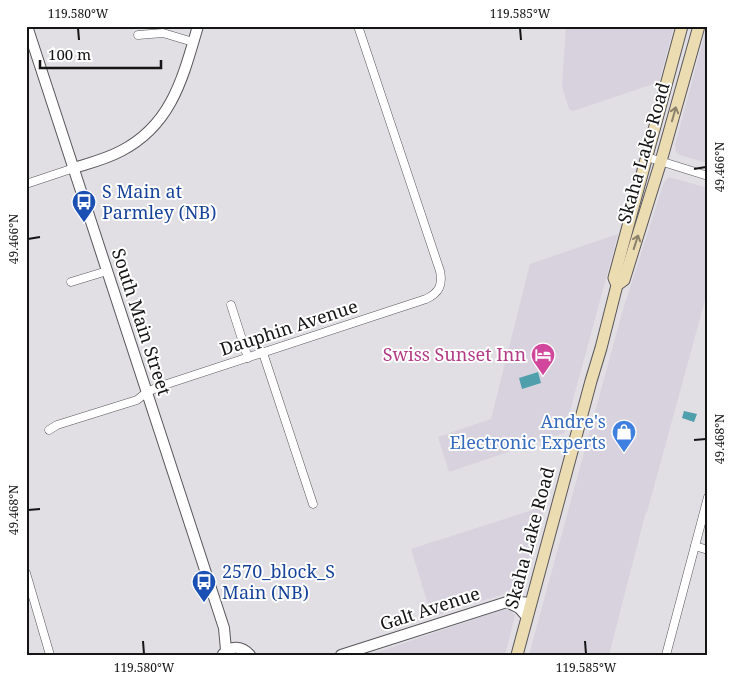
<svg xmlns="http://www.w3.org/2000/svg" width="734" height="681" viewBox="0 0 734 681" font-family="'Noto Serif',serif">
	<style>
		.built { fill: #d7d2de }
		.water { fill: #4fa0ac }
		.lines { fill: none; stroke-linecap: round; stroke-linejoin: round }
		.minor-casing { stroke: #59575b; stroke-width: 9 }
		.tertiary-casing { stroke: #59575b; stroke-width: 12 }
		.secondary-casing { stroke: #59575b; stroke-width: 13 }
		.minor { stroke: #fff; stroke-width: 8 }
		.tertiary { stroke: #fff; stroke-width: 10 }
		.secondary { stroke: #ecdcb2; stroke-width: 11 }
		.oneway { stroke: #8b826c }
		.ticks { fill: none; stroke: #151516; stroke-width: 2 }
		.labels { text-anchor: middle; stroke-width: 4; stroke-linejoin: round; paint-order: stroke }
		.street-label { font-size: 18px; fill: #151516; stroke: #fff }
		.transit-label { font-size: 18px; fill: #164399; stroke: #fff; text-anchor: start }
		.hotel-label { font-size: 18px; fill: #b23c85; stroke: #fff; text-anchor: end }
		.shop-label { font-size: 18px; fill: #366cbe; stroke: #fff; text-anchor: end }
		.neatline { fill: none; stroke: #151516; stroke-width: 2 }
		.ticks-label { font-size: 12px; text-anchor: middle; fill: #151516 }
	</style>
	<rect width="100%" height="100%" fill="#e1dee4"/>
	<g class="built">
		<path d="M566,26H674L659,82L573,111L569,109L562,86Z"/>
		<path d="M707,26H708V163L680,155L676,152L675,145Z"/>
		<path d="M669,177L708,188V289L647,512L645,515L609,655H529L622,313L664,182Z"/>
		<path d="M618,234L564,433L449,472L438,437L491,419L530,264Z"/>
		<path d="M545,506L523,585L519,589L432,617L411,549Z"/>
		<path d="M504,609L510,610L515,615L505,655H375V653Z"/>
	</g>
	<g class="water">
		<path d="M538,372L541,383L522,389L519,378Z"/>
		<path d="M684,411L697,414L694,422L682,418Z"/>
	</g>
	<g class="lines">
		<defs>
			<g id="minor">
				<path d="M138,35L163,33L193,42"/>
				<path d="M647,157L708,176"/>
				<path d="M26,184L74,168"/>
				<path d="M71,282L107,271"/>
				<path d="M231,305L248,358"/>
				<path d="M263,353L313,504"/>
				<path d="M49,430L57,425L137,400L147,392L161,386L426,299C439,293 443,285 440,271L358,26"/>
				<path d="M695,546L708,550"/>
				<path d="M26,573L50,655"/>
				<path d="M666,655L708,497"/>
			</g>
			<g id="tertiary">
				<path d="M27,26L224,628L226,650"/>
				<path d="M74,168C90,163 106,159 121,151C172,125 183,77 198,26"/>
				<path d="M507,602L519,608L527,617"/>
				<path d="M223,654C231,645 242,646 250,655"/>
				<path d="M341,655L510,601L530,603"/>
			</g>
			<g id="secondary">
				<path d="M617,285L624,280L661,161L699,26"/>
				<path d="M517,655L591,381L601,348L617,285L614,278L682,26"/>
			</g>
		</defs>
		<use href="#minor" class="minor-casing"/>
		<use href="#tertiary" class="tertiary-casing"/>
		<use href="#secondary" class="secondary-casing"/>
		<use href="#minor" class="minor"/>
		<use href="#tertiary" class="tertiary"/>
		<use href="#secondary" class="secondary"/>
	</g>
	<defs><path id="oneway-shaft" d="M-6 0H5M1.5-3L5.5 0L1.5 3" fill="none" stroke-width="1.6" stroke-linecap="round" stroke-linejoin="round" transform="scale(1.25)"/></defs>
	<g class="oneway">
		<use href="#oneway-shaft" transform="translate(674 114) rotate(-74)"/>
		<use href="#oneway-shaft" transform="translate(636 242) rotate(-72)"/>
	</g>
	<path class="ticks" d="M78,28L79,40M520,28L521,40M694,169L706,167M28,239L40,237M694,440L706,439M28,510L40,509M143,641L144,654M585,641L586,654"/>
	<defs>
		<symbol id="bus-pin" viewBox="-11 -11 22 30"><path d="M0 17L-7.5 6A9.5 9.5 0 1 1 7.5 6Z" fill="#1a4fb4" stroke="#fff"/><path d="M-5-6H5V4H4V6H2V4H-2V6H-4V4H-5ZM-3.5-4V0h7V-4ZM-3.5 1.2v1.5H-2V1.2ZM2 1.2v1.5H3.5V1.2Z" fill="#fff"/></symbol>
		<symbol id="hotel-pin" viewBox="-11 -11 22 30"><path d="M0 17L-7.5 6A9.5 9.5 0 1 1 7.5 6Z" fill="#d1479c" stroke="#fff"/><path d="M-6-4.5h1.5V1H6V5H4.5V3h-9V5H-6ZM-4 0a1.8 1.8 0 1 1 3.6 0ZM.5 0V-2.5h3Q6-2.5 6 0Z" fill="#fff"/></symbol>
		<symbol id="shop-pin" viewBox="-11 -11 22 30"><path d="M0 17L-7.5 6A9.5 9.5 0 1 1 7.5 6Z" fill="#3f7fe0" stroke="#fff"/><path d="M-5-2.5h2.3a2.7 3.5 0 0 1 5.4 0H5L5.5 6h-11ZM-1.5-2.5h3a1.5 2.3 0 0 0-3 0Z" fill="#fff"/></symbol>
	</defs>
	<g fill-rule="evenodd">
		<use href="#bus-pin" x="70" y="188" width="28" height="38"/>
		<use href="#hotel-pin" x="529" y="341" width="28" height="38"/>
		<use href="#shop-pin" x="610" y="418" width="28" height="38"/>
		<use href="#bus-pin" x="190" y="568" width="28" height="38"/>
	</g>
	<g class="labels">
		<g class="street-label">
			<text transform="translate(644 153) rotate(-74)" y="6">Skaha Lake Road</text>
			<text transform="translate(141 322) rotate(72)" y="6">South Main Street</text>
			<text transform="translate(289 328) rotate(-18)" y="6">Dauphin Avenue</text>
			<text transform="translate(530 538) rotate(-75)" y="6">Skaha Lake Road</text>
			<text transform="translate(430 609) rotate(-18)" y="6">Galt Avenue</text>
		</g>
		<g class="transit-label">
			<text x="102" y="198">S Main at<tspan x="102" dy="21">Parmley (NB)</tspan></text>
			<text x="222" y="578">2570_block_S<tspan x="222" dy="21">Main (NB)</tspan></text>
		</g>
		<g class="hotel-label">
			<text x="526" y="361">Swiss Sunset Inn</text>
		</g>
		<g class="shop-label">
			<text x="606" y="428">Andre's<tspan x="606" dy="21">Electronic Experts</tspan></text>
		</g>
	</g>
	<rect width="734" height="681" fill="none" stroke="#ffffff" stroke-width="55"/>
	<path d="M40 60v8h121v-8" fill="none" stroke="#151516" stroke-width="2.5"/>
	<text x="48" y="60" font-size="15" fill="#151516" stroke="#ffffff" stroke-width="4" paint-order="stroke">100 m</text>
	<rect x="28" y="28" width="678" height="626" class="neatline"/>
	<g class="ticks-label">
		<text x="78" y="18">119.580°W</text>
		<text x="520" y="18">119.585°W</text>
		<text transform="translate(720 167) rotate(-90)" y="4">49.466°N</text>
		<text transform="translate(14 239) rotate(-90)" y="4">49.466°N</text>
		<text transform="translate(720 439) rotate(-90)" y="4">49.468°N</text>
		<text transform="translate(14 510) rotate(-90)" y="4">49.468°N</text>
		<text x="144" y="672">119.580°W</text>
		<text x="586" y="672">119.585°W</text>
	</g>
</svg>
